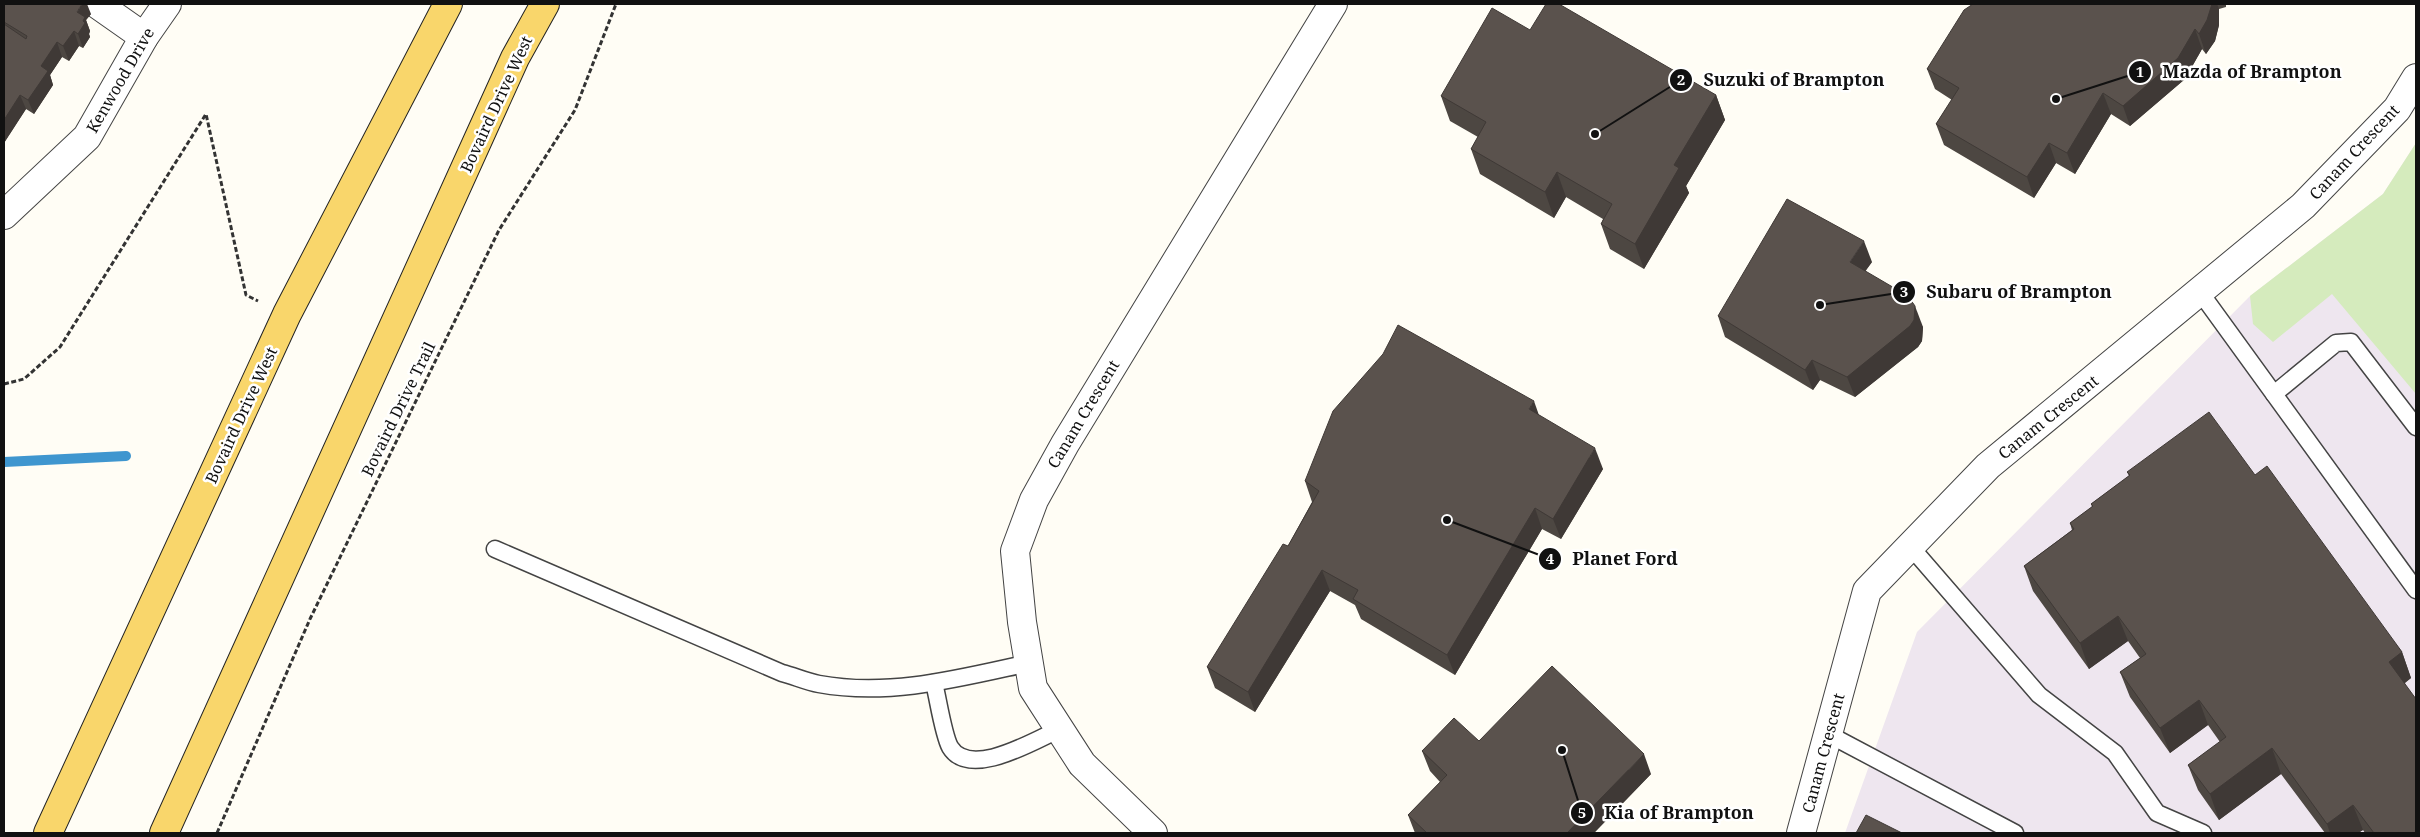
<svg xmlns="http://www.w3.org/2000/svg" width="2420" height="837" viewBox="0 0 2420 837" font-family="'Noto Serif',serif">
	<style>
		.industrial { fill: #eee6ef }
		.green { fill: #d5ebbd }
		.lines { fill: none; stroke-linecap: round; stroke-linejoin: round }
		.stream { stroke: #3f96cf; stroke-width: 10 }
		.lane-casing { stroke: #444; stroke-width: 19 }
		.street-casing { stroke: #444; stroke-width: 30 }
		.primary-casing { stroke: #222; stroke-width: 30 }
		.path { stroke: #333; stroke-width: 3; stroke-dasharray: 5 2.5; stroke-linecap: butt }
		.lane { stroke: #fff; stroke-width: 16 }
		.street { stroke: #fff; stroke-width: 28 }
		.primary { stroke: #f9d66b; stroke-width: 28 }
		.wall { fill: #4d4742 }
		.shaded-wall { fill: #3f3936 }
		.building { fill: #5a524d; stroke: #3f3936 }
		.labels { text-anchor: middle; stroke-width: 5; stroke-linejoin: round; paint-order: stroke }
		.street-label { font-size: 16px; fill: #111; stroke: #fff }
		.leader { fill: none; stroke: #111; stroke-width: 2 }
		.callout-dot { fill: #111; stroke: #fff; stroke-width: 2 }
		.mark-label { font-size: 15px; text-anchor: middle; font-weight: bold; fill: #fff }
		.callout-label { font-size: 18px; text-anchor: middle; font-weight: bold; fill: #111; stroke: #fff; stroke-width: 5; stroke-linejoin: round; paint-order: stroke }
	</style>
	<rect width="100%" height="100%" fill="#fffdf5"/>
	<path class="industrial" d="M2416,143V833H1845L1917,632L2250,296L2383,194Z"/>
	<path class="green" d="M2416,143V394L2332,294L2273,342L2253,324L2250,296L2383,194Z"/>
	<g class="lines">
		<path class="stream" d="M4,462L126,456"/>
		<defs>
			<g id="lane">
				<path d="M2200,292L2416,590"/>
				<path d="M2274,394L2336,343L2351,342L2416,427"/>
				<path d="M1910,546L2039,695L2115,753L2157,813L2203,833"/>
				<path d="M495,549L782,673C794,676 807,682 819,684C890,697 960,678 1029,663"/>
				<path d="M934,683C938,698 943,734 950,747C970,780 1035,740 1060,729"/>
				<path d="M1828,734L2015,833"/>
			</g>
			<g id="street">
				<path d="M97,4L144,37"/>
				<path d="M4,215L87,137L144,37L167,4"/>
				<path d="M1153,833L1082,764L1033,688L1022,622L1015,551L1034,500L1065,444L1333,4"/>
				<path d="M1801,833L1867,591L1988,466L2303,206L2397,109L2416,78"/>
			</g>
			<g id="primary">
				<path d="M48,833L287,314L448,4"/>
				<path d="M164,833L515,58L545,4"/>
			</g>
		</defs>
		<use href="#lane" class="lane-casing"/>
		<use href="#street" class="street-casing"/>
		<use href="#primary" class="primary-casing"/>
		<g class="path">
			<path d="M4,384L24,379L60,347L206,114L246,295L258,301"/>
			<path d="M217,833L310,619L499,230L575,110L616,4"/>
		</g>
		<use href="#lane" class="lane"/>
		<use href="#street" class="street"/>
		<use href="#primary" class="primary"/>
	</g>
	<g class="wall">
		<path d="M1973,4H2226V7L2219,9V25L2215,41L2206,54L2202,49L2185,79L2130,126L2111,114L2075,174L2056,163L2034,198L1944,145L1936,124L1952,100L1935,89L1927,69Z"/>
		<path d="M4,6L91,14L86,20L90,31L89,34L90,37L83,48L79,46L69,61L62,57L50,75L53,85L34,114L26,109L4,143Z"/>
		<path d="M1530,30L1716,95L1725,120L1686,186L1689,193L1644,269L1610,249L1601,224L1603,219L1566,197L1554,218L1480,174L1471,149L1478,137L1450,121L1441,96Z"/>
		<path d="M1872,262L1865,271L1923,327L1922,341L1918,347L1855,397L1820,380L1813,390L1725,337L1718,316Z"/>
		<path d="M1539,415L1603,469L1561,539L1542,529L1455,675L1361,619L1355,605L1330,591L1255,712L1215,688L1207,667L1288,546L1312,502L1305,481Z"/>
		<path d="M2127,472L2255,475L2402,652L2411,678L2405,683L2416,833H2365L2363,830L2358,833H2325L2281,774L2219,820L2198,790L2188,765L2220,742L2208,725L2170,753L2130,697L2120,672L2140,658L2128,641L2089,669L2033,591L2024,566L2072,530L2070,523L2092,507L2091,504L2129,476Z"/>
		<path d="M1479,741L1651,774L1594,833H1415L1408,815L1440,782L1430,771L1422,751Z"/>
	</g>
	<g class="shaded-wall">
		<path d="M82,4H87L91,14L86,20L90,31L89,34L90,37L83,48L78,34L77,12Z"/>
		<path d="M2212,4H2217L2219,9V25L2215,41L2206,54L2199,34Z"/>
		<path d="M2195,29L2202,49L2185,79L2130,126L2123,106Z"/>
		<path d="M74,31L79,46L69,61L63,46Z"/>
		<path d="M57,42L62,57L50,75L53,85L34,114L28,100L41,66Z"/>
		<path d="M2103,93L2111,114L2075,174L2067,153Z"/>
		<path d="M20,95L26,109L4,143V120Z"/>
		<path d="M1716,95L1725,120L1686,186L1689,193L1644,269L1635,244L1674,165Z"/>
		<path d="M2049,143L2056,163L2034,198L2027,177Z"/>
		<path d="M1557,172L1566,197L1554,218L1545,192Z"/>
		<path d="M1864,241L1872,262L1857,283L1850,262Z"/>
		<path d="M1915,306L1923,327L1922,341L1918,347L1855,397L1847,377Z"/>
		<path d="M1812,360L1820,380L1813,390L1805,370Z"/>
		<path d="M1534,401L1541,421L1529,409Z"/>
		<path d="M1595,448L1603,469L1561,539L1553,519Z"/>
		<path d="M1535,508L1542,529L1455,675L1447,655Z"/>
		<path d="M1322,570L1330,591L1255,712L1248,692Z"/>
		<path d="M2118,616L2128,641L2089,669L2080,643Z"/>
		<path d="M2402,652L2411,678L2399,687L2389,662Z"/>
		<path d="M2199,700L2208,725L2170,753L2160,728Z"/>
		<path d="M2272,748L2281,774L2219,820L2210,794Z"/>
		<path d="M1644,754L1651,774L1594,833H1567Z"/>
		<path d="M2353,805L2363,830L2358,833H2330L2327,824Z"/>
	</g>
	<g class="building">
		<path d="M5,4H82L77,12L85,17L83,21L85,23L78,34L74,31L63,46L57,42L41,66L48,71L28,100L20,95L4,120V24L26,39L27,36L4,22V6Z"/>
		<path d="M1546,4H1559L1716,95L1674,165L1679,168L1635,244L1601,224L1612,204L1557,172L1545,192L1471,149L1486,122L1441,96L1492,8L1530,30Z"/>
		<path d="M1973,4H2212L2207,20L2199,34L2195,29L2178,58L2123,106L2103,93L2067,153L2049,143L2027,177L1936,124L1959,88L1927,69L1964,10Z"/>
		<path d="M1787,199L1864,241L1850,262L1908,296L1915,306L1914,320L1910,326L1847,377L1812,360L1805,370L1718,316Z"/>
		<path d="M1398,325L1534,401L1529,409L1595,448L1553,519L1535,508L1447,655L1353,599L1358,590L1322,570L1248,692L1207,667L1283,544L1288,546L1319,491L1305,481L1333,411L1383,354Z"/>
		<path d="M2209,412L2255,475L2267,466L2402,652L2389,662L2416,699V833H2374L2353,805L2327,824L2272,748L2210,794L2188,765L2226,737L2199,700L2160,728L2120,672L2146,654L2118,616L2080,643L2024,566L2074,529L2070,523L2093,506L2091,504L2130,475L2127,472Z"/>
		<path d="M1552,666L1644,754L1567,833H1427L1408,815L1447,775L1422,751L1454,718L1479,741Z"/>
		<path d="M1866,815L1902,833H1856Z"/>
	</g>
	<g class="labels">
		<g class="street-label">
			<text transform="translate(120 80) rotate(-60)" y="6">Kenwood Drive</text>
			<text transform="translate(496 104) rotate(-65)" y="6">Bovaird Drive West</text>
			<text transform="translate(2354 152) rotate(-47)" y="6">Canam Crescent</text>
			<text transform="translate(398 409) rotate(-64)" y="6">Bovaird Drive Trail</text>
			<text transform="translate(1083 414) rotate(-59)" y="6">Canam Crescent</text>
			<text transform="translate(241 415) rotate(-65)" y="6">Bovaird Drive West</text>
			<text transform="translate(2048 417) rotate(-39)" y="6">Canam Crescent</text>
			<text transform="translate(1823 753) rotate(-75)" y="6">Canam Crescent</text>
		</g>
	</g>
	<path class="leader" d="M2056 99L2140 72M1595 134L1681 80M1820 305L1904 292M1447 520L1550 559M1562 750L1582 813"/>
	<g class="callout-dot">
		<circle cx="2056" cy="99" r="5"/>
		<circle cx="1595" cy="134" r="5"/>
		<circle cx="1820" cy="305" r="5"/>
		<circle cx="1447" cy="520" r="5"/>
		<circle cx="1562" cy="750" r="5"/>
		<circle cx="2140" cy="72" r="12"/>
		<circle cx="1681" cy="80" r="12"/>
		<circle cx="1904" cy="292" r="12"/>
		<circle cx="1550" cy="559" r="12"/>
		<circle cx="1582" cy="813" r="12"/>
	</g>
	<g class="mark-label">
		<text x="2140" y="77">1</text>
		<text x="1681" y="85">2</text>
		<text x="1904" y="297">3</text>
		<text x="1550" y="564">4</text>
		<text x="1582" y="818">5</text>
	</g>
	<g class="callout-label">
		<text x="2252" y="78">Mazda of Brampton</text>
		<text x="1794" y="86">Suzuki of Brampton</text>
		<text x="2019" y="298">Subaru of Brampton</text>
		<text x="1625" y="565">Planet Ford</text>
		<text x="1679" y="819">Kia of Brampton</text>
	</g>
	<rect width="2420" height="837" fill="none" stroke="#111111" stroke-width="10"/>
</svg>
